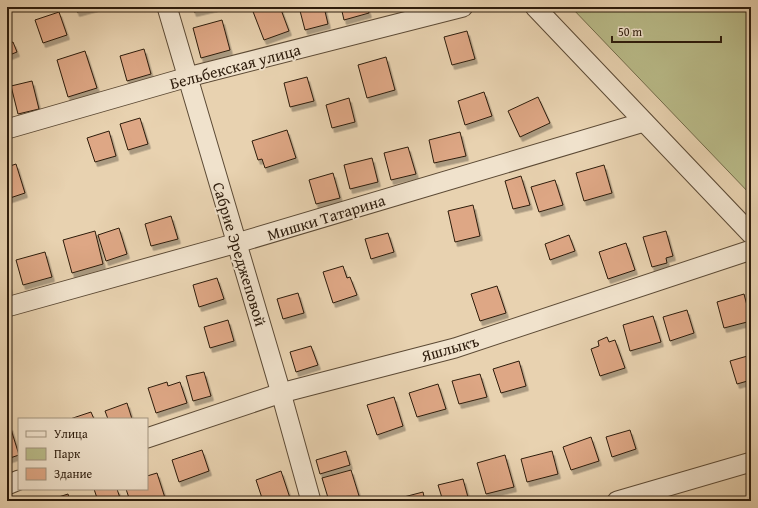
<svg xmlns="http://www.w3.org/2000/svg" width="758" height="508" viewBox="0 0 758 508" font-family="'Gentium Book Plus',serif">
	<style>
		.green { fill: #b9bb89; stroke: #736c4a }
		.building { fill: #dea785; stroke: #2d1c0c; filter: url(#shadow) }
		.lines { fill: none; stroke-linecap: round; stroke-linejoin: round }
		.minor-casing { stroke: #5c4a35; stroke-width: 21 }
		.minor { stroke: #f0e2cc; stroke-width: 19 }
		.labels { text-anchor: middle; stroke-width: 3.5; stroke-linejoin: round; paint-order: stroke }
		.street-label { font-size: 16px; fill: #2d1c0c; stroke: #f0e2cc }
	</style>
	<defs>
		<filter id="shadow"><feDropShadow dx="2.5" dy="4.5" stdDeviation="0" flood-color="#0004"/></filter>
	</defs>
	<rect width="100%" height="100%" fill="#e8d2b0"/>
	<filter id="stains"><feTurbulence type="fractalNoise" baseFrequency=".005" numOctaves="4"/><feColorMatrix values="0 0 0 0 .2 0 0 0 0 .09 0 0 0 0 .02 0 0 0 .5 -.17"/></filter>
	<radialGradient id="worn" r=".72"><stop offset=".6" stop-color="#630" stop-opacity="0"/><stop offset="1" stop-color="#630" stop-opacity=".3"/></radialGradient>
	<path class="green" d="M571,7H751V195Z"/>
	<g class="building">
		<path d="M75,7H95L77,12Z"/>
		<path d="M192,7H215L194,12Z"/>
		<path d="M259,7H280L289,31L264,40L252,9Z"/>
		<path d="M299,7H324L328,24L305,30Z"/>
		<path d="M341,7H367L369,13L344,20Z"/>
		<path d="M59,12L67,35L43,43L35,20Z"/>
		<path d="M222,20L230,50L201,58L193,28Z"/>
		<path d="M467,31L475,59L452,65L444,37Z"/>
		<path d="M13,42L17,52L7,56V44Z"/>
		<path d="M144,49L151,74L127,81L120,56Z"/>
		<path d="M85,51L97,88L68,97L57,60Z"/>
		<path d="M386,57L395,90L367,98L358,65Z"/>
		<path d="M307,77L314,101L290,107L284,83Z"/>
		<path d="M32,81L39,109L18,114L11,86Z"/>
		<path d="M484,92L492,116L465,125L458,101Z"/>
		<path d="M538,97L550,123L520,137L508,111Z"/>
		<path d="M349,98L355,122L332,128L326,105Z"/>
		<path d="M140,118L148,144L128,150L120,124Z"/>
		<path d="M287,130L296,158L265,168L262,159L258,160L252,141Z"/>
		<path d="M109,131L116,156L95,162L87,138Z"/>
		<path d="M460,132L466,156L434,163L429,140Z"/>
		<path d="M408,147L416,174L391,180L384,153Z"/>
		<path d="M372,158L378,182L350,189L344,165Z"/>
		<path d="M16,164L25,193L7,199V167Z"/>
		<path d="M604,165L612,193L584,201L576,173Z"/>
		<path d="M333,173L340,198L316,204L309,180Z"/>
		<path d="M521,176L530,205L513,209L505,181Z"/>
		<path d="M555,180L563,205L539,212L531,187Z"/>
		<path d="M473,205L480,236L455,242L448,211Z"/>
		<path d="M171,216L178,239L151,246L145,224Z"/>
		<path d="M119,228L127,254L106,261L98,235Z"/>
		<path d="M95,231L103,264L72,273L63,240Z"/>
		<path d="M666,231L673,256L666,258L667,263L652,267L643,237Z"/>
		<path d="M388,233L394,252L371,259L365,239Z"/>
		<path d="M569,235L575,251L550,260L545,244Z"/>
		<path d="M626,243L635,270L608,279L599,252Z"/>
		<path d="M45,252L52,277L23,285L16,260Z"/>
		<path d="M343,266L347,278L350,277L357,295L333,303L323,272Z"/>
		<path d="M217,278L224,299L199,307L193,285Z"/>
		<path d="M7,280L10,289L7,290Z"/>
		<path d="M497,286L506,313L480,321L471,294Z"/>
		<path d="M298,293L304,313L283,319L277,299Z"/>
		<path d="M744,294L751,321L724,328L717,302Z"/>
		<path d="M687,310L694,333L670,341L663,317Z"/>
		<path d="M653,316L661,342L630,351L623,325Z"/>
		<path d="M228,320L234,341L210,348L204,327Z"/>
		<path d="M607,337L609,342L615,340L625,368L600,376L591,349L599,346L598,341Z"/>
		<path d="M311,346L318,365L296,372L290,352Z"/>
		<path d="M751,355V380L737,384L730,361Z"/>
		<path d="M519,361L526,386L501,393L493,369Z"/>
		<path d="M204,372L211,396L193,401L186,376Z"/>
		<path d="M480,374L487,397L459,404L452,381Z"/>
		<path d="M167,382L168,386L180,382L187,403L156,413L148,388Z"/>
		<path d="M438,384L446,409L417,417L409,393Z"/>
		<path d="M394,397L403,426L377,435L367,405Z"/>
		<path d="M127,403L132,419H108L105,411Z"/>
		<path d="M91,412L94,419H70Z"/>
		<path d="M10,426L19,455L7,459V427Z"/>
		<path d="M630,430L636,449L612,457L606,437Z"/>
		<path d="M591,437L599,461L571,470L563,447Z"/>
		<path d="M202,450L209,471L179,482L172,460Z"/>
		<path d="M346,451L350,465L320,474L316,460Z"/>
		<path d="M552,451L558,474L527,482L521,459Z"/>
		<path d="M505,455L514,487L486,494L477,463Z"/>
		<path d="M351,470L360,499L329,501L322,478Z"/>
		<path d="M281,471L290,498L280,501H263L256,480Z"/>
		<path d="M157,473L166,501H130L126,489H147V476Z"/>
		<path d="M463,479L469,501H443L438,485Z"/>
		<path d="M94,489H117L121,501H98Z"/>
		<path d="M423,492L425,501H396V499Z"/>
		<path d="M68,494L70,501H46Z"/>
	</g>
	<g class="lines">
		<defs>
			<g id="minor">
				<path d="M167,7L281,393L311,501"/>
				<path d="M535,7L751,234"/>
				<path d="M7,129L188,77L463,7"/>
				<path d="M7,307L237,243L644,122"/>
				<path d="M147,438L281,393L455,348L751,250"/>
				<path d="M7,485L19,480"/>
				<path d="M617,501L751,462"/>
			</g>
		</defs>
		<use href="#minor" class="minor-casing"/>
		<use href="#minor" class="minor"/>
	</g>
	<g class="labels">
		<g class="street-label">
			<text transform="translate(235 66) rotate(-15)" y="6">Бельбекская улица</text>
			<text transform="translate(326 217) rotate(-17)" y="6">Мишки Татарина</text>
			<text transform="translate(240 254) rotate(73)" y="6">Сабрие Эреджеповой</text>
			<text transform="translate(450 348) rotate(-16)" y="6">Яшлыкъ</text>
		</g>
	</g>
	<rect width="758" height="508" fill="none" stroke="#e8d2b0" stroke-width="24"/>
	<rect x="8" y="8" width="742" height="492" fill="none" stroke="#2d1c0c" stroke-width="2"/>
	<rect x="12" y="12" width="734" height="484" fill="none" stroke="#2d1c0c"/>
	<rect x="18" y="418" width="130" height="72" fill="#f0e2cc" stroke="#a2937f"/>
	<rect x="26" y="431" width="20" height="6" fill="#f0e2cc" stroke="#a2937f"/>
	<text x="54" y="438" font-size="12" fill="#2d1c0c">Улица</text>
	<rect x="26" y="448" width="20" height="12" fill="#b9bb89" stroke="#a2937f"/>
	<text x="54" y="458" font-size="12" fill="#2d1c0c">Парк</text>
	<rect x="26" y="468" width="20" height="12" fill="#dea785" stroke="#a2937f"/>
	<text x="54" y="478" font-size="12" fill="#2d1c0c">Здание</text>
	<path d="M612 36v6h109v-6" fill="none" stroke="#2d1c0c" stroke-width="2"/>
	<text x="618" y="36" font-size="12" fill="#2d1c0c" stroke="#f0e2cc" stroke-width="3" paint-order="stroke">50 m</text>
	<rect width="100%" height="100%" filter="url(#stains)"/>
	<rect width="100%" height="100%" fill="url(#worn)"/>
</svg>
